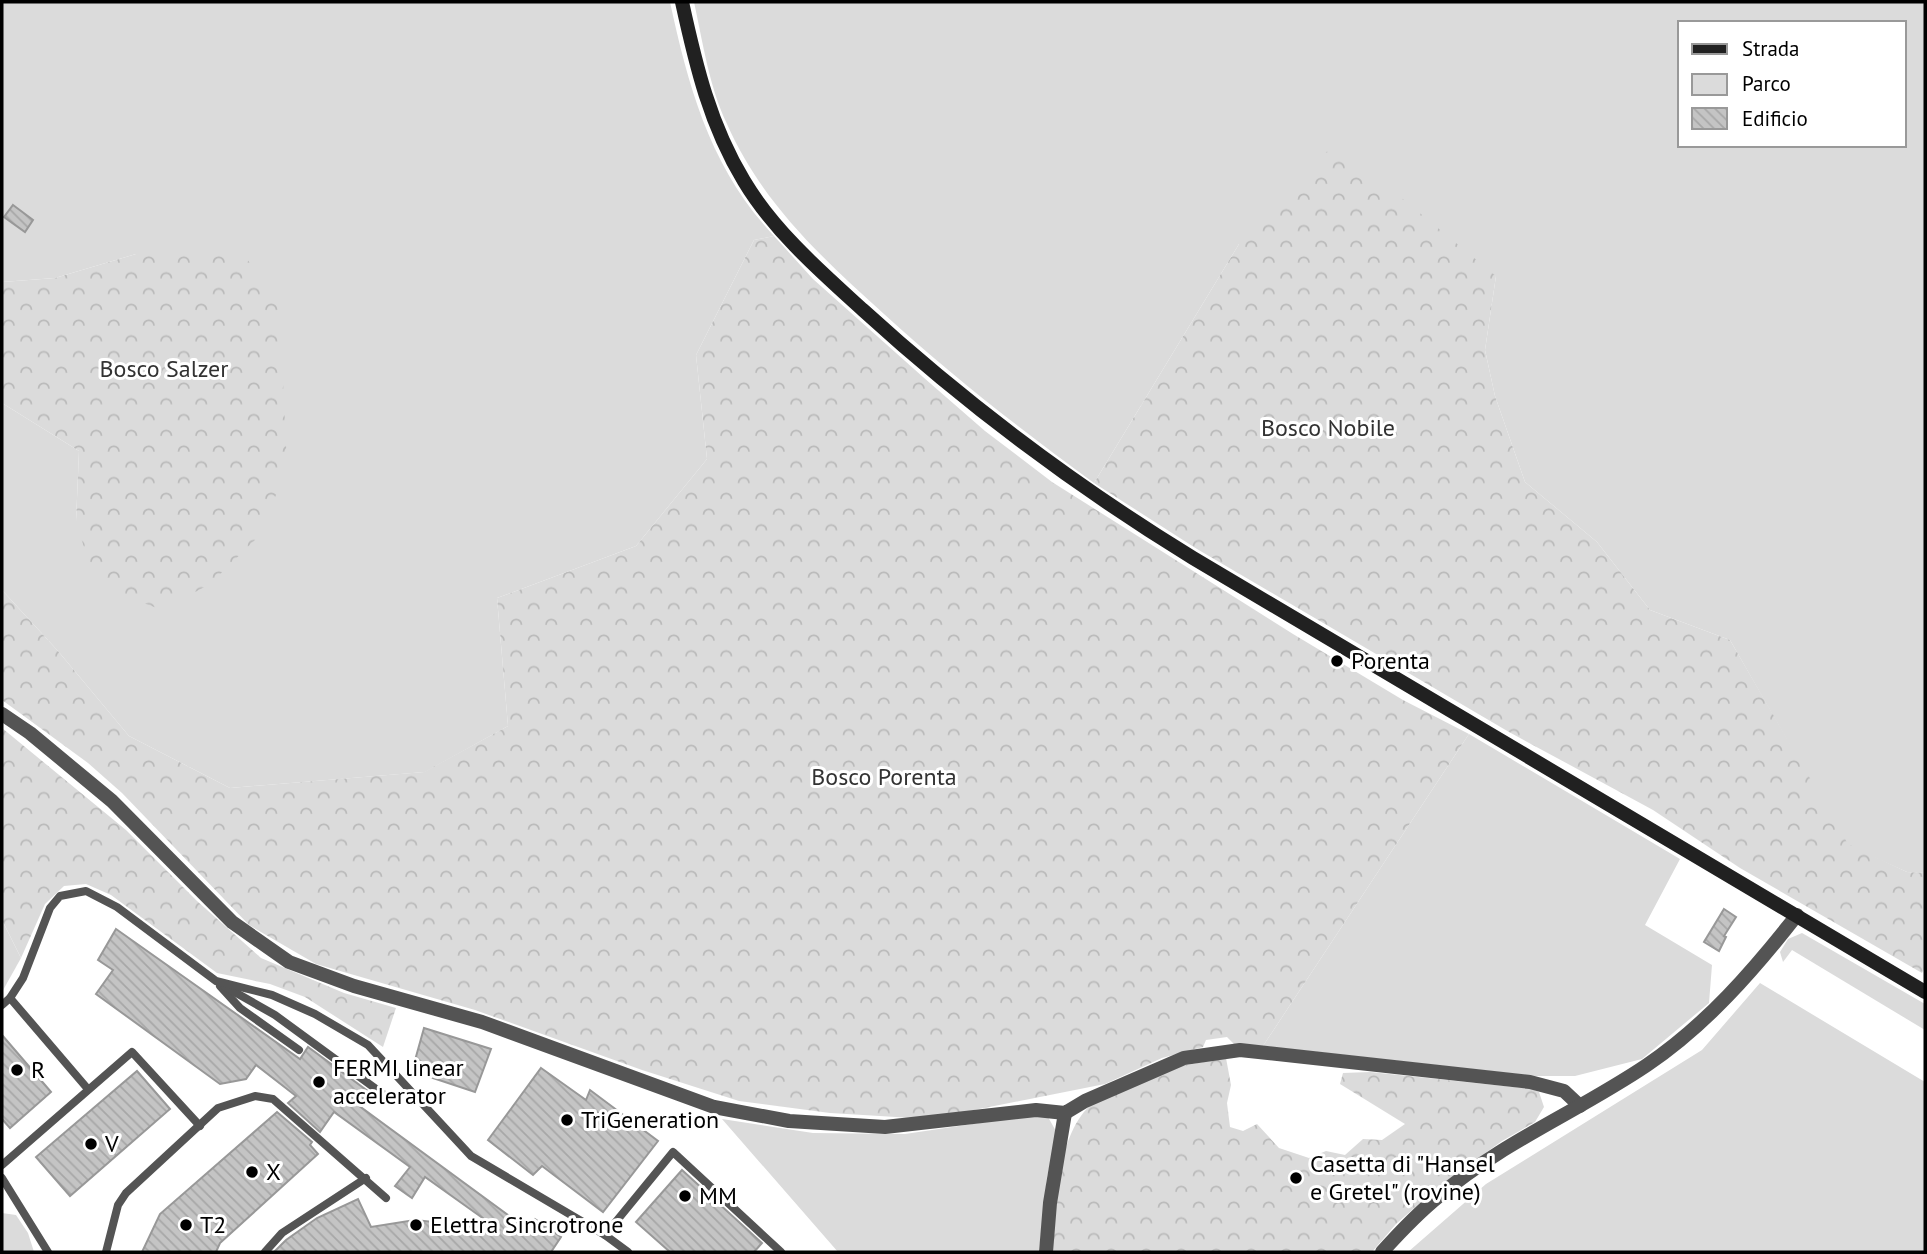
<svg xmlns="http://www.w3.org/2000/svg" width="1927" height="1254" viewBox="0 0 1927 1254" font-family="'PT Sans',sans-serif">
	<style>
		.green { fill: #dbdbdb; fill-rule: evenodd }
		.forest { fill: url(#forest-crowns) }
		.building { fill: url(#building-back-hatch); stroke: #989898; stroke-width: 2 }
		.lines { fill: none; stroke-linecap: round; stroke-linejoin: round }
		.lane { stroke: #545454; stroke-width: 8 }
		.street { stroke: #545454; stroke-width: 14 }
		.secondary { stroke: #212121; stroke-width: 14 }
		.poi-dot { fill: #000; stroke: #fff; stroke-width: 2.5 }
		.labels { text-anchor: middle; stroke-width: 6; stroke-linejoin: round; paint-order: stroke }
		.park-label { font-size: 24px; fill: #323232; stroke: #fff }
		.poi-label { font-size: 24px; fill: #000; stroke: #fff; text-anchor: start }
	</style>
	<defs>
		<pattern id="forest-crowns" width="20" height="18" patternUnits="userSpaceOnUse" patternTransform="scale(1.75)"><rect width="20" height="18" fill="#dbdbdb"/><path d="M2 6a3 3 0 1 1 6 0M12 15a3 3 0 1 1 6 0" fill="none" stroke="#bababa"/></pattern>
		<pattern id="building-back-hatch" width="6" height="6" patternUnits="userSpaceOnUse" patternTransform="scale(1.75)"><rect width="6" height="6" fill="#c4c4c4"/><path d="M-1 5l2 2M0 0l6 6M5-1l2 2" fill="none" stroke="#a7a7a7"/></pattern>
	</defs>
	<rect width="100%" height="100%" fill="#fff"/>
	<g class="green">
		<path d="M2,2H670C689,90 711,169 774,236L754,240L696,355L707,459L636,546L497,598L508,726L425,772L230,788L129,736L58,651L2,590V403L79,451L76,522L136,254L55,278L2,282Z"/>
		<path d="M694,2H1925V873L1907,872L1847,845L1730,640L1650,610L1597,542L1525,482L1495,396L1485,350L1496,276L1239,244L1094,483C1021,430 951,375 884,314C821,257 762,203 727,124C709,86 703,43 694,2ZM1680,23H1904V145H1680Z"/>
		<path d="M1469,734L1680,859L1645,925L1712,965L1709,1003L1642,1059L1575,1076H1535L1263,1046Z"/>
		<path d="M2,920L21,958L2,992Z"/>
		<path d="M1802,933L1925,1004V1030L1792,950L1783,962L1780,952L1788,939Z"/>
		<path d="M1760,983L1925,1082V1252H1408L1486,1184L1702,1050Z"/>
		<path d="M1027,1116L1048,1117L1057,1133L1047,1177L1039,1252H838L722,1119L813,1133L905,1134Z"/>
		<path d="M2,1213L16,1215L28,1233L34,1252H2Z"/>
	</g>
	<g class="forest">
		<path d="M1335,143L1496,276L1485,350L1495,396L1525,482L1597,542L1650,610L1730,640L1848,844L1907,872L1925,873V967L1922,973L1740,868L1653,810L1509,732L1197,549L1094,483L1239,244Z"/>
		<path d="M774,236L813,279L923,377L985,431L1052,482L1293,634L1403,700L1469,734L1263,1046L1234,1044L1227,1037L1206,1040L1203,1047L1162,1058L1105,1084L929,1119L830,1113L739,1101L642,1070L475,1010L316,964L249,925L122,793L88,763L2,700V590L58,651L129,736L230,788L424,772L508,726L497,598L636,546L707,459L696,355L754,240Z"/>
		<path d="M238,248L279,299L287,466L261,534L210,584L162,610L96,585L76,522L79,451L2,403V282L55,278L136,254Z"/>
		<path d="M2,728L126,830L197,901L261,958L344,993L396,1008L383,1047L305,997L270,984L217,973L111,895L86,884L64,886L45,904L21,958L2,920Z"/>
		<path d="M1226,1058L1231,1085L1227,1103L1230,1127L1243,1131L1257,1124L1279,1148L1309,1158L1326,1151L1345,1155L1363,1139L1382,1140L1405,1124L1340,1084L1343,1073L1370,1072L1533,1089L1539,1092L1544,1107L1535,1122L1502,1141L1437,1188L1396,1224L1372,1252H1052C1054,1209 1057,1132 1093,1103L1181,1066Z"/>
	</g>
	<g class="building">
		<path d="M13,205L33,220L25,232L4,217Z"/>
		<path d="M1724,909L1736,917L1724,936L1726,937L1719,951L1704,942Z"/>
		<path d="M116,929L300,1059L308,1047L369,1092L358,1105L527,1229L535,1219L561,1237L551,1252H274L286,1240L317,1218L358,1199L371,1227L415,1220L498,1229L425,1177L412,1198L395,1186L410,1167L334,1112L320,1132L288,1103L296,1096L256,1065L246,1079L220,1084L96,994L113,970L98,960Z"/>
		<path d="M424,1028L491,1049L475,1092L412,1071Z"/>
		<path d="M2,1035L51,1092L10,1128L2,1119Z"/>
		<path d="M541,1068L586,1100L590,1090L658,1141L603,1212L542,1166L533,1175L488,1140Z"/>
		<path d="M137,1071L170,1109L70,1196L36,1157Z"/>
		<path d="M277,1112L312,1142L310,1145L318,1154L220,1243L216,1252H142L160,1214Z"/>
		<path d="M682,1170L762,1243L754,1252H670L636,1222Z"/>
	</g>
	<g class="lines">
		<g class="lane">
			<path d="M220,986L240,1008L299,1050"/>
			<path d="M224,986L275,1015L387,1097"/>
			<path d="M10,998L87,1088"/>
			<path d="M2,1005L10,998L23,978L50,908L60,896L86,891L117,907L216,981L272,995L315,1014L368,1045L471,1156L605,1235L673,1152L781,1252"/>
			<path d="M2,1165L132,1052L200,1126"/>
			<path d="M2,1178L48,1252"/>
			<path d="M605,1235L628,1252"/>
			<path d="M106,1252L118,1205L126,1193L218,1108L255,1096L273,1099L386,1198"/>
			<path d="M265,1252L282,1233L366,1178"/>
		</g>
		<g class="street">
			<path d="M2,714L30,733L112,801L232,922L289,962L354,986L482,1022L714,1107L789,1121L885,1127L1036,1110L1065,1113L1085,1101L1184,1058L1240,1050L1530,1082L1564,1091L1580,1106"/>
			<path d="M1046,1252L1050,1203L1065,1113"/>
			<path d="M1382,1252C1400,1232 1418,1213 1439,1196C1501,1143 1579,1111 1647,1065C1706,1025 1753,971 1797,915"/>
		</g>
		<path class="secondary" d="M682,2C696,66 710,125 744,181C774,231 820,271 863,310C966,404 1074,485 1193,558L1925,992"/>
	</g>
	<g class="poi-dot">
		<circle cx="1337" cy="661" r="7"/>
		<circle cx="17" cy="1070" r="7"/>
		<circle cx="319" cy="1082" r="7"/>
		<circle cx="567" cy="1120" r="7"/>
		<circle cx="91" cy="1144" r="7"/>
		<circle cx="252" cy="1172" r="7"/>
		<circle cx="1296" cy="1178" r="7"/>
		<circle cx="685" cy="1196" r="7"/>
		<circle cx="186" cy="1225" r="7"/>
		<circle cx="416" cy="1225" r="7"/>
	</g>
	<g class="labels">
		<g class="park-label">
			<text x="164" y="377">Bosco Salzer</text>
			<text x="1328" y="436">Bosco Nobile</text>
			<text x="884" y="785">Bosco Porenta</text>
		</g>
		<g class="poi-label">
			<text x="1351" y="669">Porenta</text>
			<text x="333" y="1076">FERMI linear<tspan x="333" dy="28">accelerator</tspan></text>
			<text x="31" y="1078">R</text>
			<text x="581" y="1128">TriGeneration</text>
			<text x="105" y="1152">V</text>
			<text x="1310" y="1172">Casetta di "Hansel<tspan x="1310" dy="28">e Gretel" (rovine)</tspan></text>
			<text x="266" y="1180">X</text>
			<text x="699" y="1204">MM</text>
			<text x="200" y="1233">T2</text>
			<text x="430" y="1233">Elettra Sincrotrone</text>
		</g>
	</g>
	<rect width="1927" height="1254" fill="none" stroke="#000000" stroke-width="7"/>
	<rect x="1678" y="21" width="228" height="126" fill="#ffffff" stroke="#999999" stroke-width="2"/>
	<rect x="1692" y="44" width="35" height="10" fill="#212121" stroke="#999999" stroke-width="2"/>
	<text x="1742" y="56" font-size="21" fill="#000000">Strada</text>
	<rect x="1692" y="74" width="35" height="21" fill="#dbdbdb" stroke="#999999" stroke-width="2"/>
	<text x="1742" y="91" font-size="21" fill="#000000">Parco</text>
	<rect x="1692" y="108" width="35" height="21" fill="url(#building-back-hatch)" stroke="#999999" stroke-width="2"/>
	<text x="1742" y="126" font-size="21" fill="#000000">Edificio</text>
</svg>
